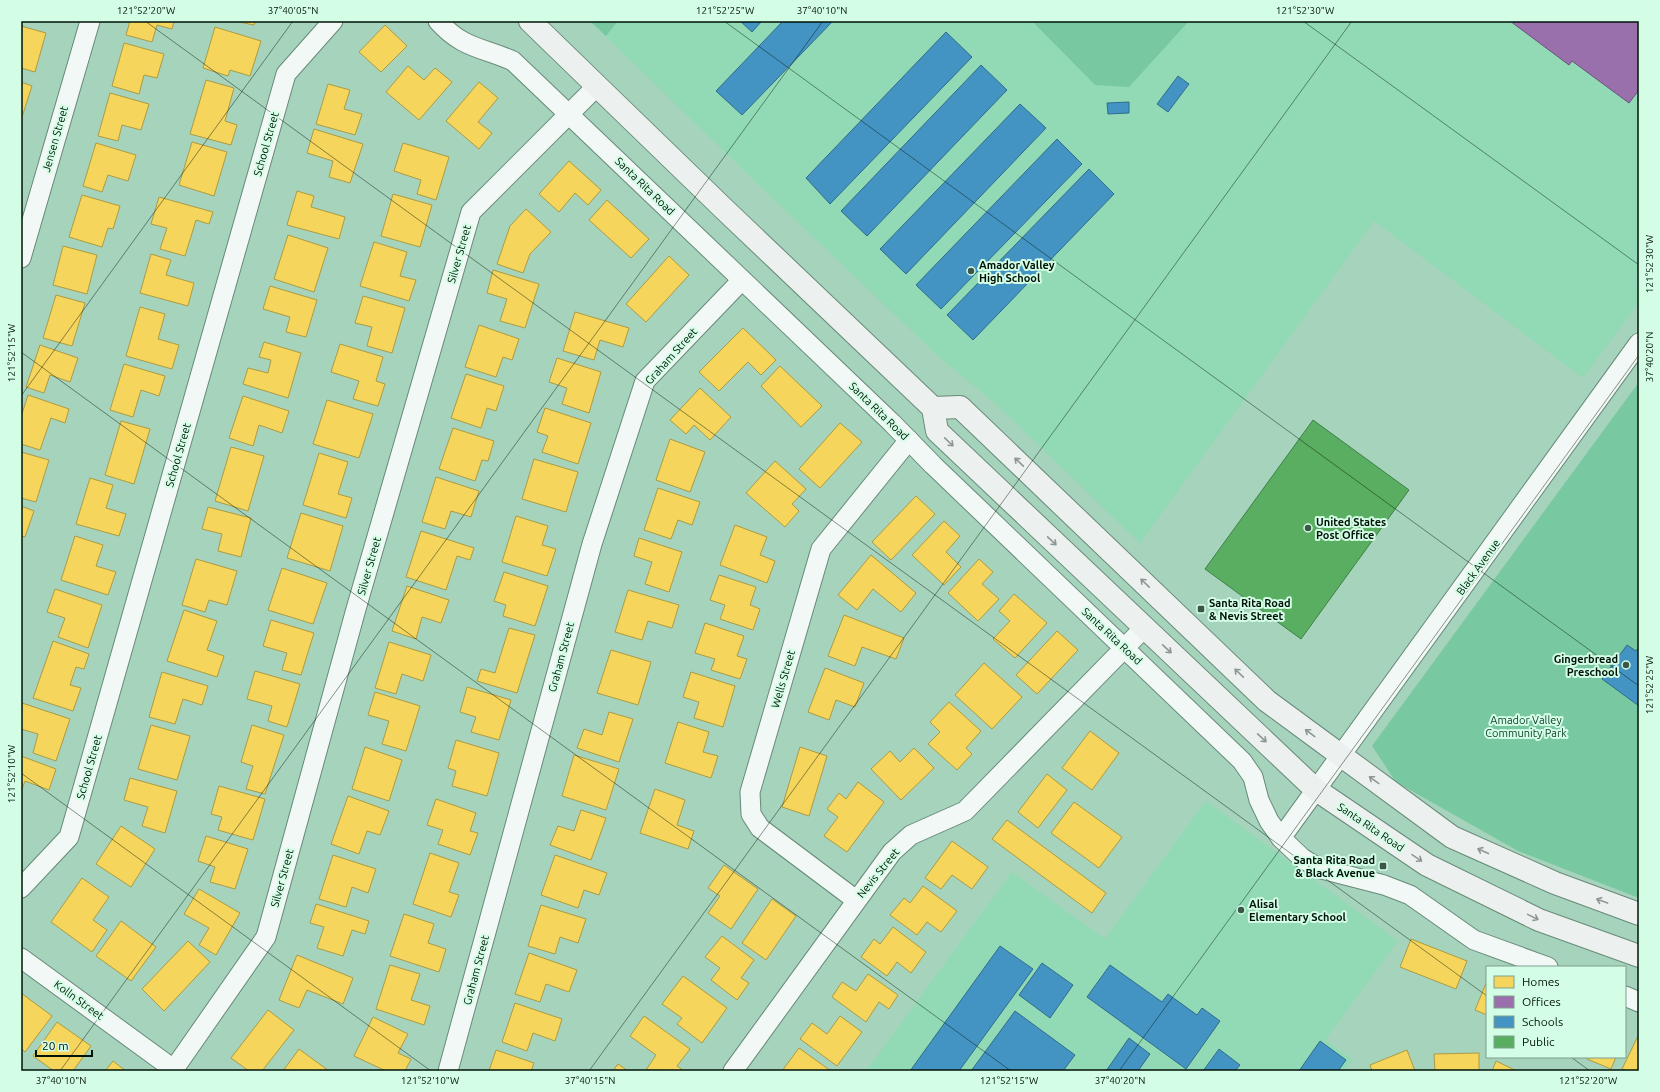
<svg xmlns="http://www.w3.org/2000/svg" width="1660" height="1092" viewBox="0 0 1660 1092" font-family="Ubuntu,sans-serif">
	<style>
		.built { fill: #91dab5 }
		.green { fill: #78c8a1 }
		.homes { fill: #f6d55c; stroke: #ac9b43 }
		.offices { fill: #9970ab; stroke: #6b547a }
		.schools { fill: #4393c3; stroke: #2f6d8b }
		.public { fill: #5aae61; stroke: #3f8046 }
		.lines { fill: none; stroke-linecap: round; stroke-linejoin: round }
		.minor-casing { stroke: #688a7a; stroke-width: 21 }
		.secondary-casing { stroke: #688a7a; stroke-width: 24 }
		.minor { stroke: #f2f8f5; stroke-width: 19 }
		.secondary { stroke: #ecf1ef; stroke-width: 22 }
		.oneway { stroke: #8e9893 }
		.ticks { fill: none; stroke: #001308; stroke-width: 1; stroke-opacity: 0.45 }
		.poi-dot { fill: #3a5647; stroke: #d4fde6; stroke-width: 1.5 }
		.labels { text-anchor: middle; stroke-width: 4; stroke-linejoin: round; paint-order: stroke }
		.street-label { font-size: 11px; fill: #001308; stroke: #d4fde6 }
		.poi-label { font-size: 11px; font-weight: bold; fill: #001308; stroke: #d4fde6; text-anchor: start }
		.park-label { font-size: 11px; fill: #093925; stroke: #d4fde6 }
		.neatline { fill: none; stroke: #001308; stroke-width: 1.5 }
		.ticks-label { font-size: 10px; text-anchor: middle; fill: #001308 }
	</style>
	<rect width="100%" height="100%" fill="#a5d3bb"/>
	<g class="built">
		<path d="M590,21H1639V302L1583,378L1374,221L1140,543L996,404L938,356L761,187Z"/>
		<path d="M1206,801L1398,941L1325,1040L1353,1060L1345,1071H866L1012,872L1105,939Z"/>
	</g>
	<g class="green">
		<path d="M590,21H618L606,36Z"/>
		<path d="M1032,21H1189L1129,87L1095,85Z"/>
		<path d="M1639,382V898L1518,851L1396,782L1372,746Z"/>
	</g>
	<g class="homes">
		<path d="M130,21H174L172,29L157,25L152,42L126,35Z"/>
		<path d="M234,21H255L254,25Z"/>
		<path d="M385,25L407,46L381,72L359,52Z"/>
		<path d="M21,26L46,33L35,72L21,68Z"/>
		<path d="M215,27L261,41L250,76L230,70L228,76L203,68Z"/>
		<path d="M124,43L164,54L157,78L144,75L139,94L112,86Z"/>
		<path d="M408,66L424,80L435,68L452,82L419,120L386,92Z"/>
		<path d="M206,80L234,88L225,121L237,125L231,145L190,134Z"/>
		<path d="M21,82L32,86L21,120Z"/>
		<path d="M479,82L498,98L478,122L492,133L479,149L446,121Z"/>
		<path d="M328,84L350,90L344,109L362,114L355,135L316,124Z"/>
		<path d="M110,93L149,104L141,130L122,125L118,141L98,136Z"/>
		<path d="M314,129L363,144L350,183L329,177L333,161L307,153Z"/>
		<path d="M192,142L227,152L214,196L179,185Z"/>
		<path d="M96,143L136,155L128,181L108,175L102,192L83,186Z"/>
		<path d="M403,143L449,157L436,200L417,194L421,180L394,171Z"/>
		<path d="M569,161L601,190L588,205L575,193L559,212L539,194Z"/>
		<path d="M297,191L314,196L311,207L345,217L339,239L287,225Z"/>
		<path d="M393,194L432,205L420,247L381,236Z"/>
		<path d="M82,195L120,206L113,229L108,228L102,247L69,237Z"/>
		<path d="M159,197L213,212L209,224L196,220L185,256L160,249L167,228L151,224Z"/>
		<path d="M607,200L649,239L631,258L589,220Z"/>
		<path d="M526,209L551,232L530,254L523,273L497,264L510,226Z"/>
		<path d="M288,235L328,248L314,292L274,279Z"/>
		<path d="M374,242L407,252L400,276L416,280L409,301L360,286Z"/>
		<path d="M63,246L97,255L87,294L53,285Z"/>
		<path d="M151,254L171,260L166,275L194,283L188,306L140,293Z"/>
		<path d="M669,256L689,275L646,322L626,304Z"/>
		<path d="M493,270L539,284L525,328L500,321L507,299L487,293Z"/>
		<path d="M270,286L317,300L306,337L286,332L290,317L263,309Z"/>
		<path d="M56,295L85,303L72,346L43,338Z"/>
		<path d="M363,296L405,308L392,353L367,346L372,327L355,323Z"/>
		<path d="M140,307L165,314L158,339L179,345L172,369L126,356Z"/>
		<path d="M575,312L629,328L623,347L600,340L594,360L563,351Z"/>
		<path d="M479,325L519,339L512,360L503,357L496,377L465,367Z"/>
		<path d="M743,328L776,360L761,375L748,362L719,391L699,372Z"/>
		<path d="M264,342L301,353L288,398L243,384L248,368L268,373L271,360L259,357Z"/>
		<path d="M340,344L383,357L376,381L385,384L378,406L353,399L359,381L331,372Z"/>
		<path d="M40,345L78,358L70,382L50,375L44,393L26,387Z"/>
		<path d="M557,358L601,372L589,413L562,404L567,388L549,382Z"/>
		<path d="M124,364L165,376L159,396L141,390L133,417L110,410Z"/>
		<path d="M780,366L822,406L801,427L761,386Z"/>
		<path d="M466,374L504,386L496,411L487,408L481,428L451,418Z"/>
		<path d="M700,388L731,417L710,440L694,425L686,434L670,420Z"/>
		<path d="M28,395L69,409L65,423L51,418L40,450L21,444V417Z"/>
		<path d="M243,396L289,411L282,433L259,425L253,446L229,438Z"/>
		<path d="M327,400L373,414L359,458L313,444Z"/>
		<path d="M545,408L591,423L578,464L542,452L548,436L537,432Z"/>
		<path d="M121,421L150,429L134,484L105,475Z"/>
		<path d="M840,423L862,442L820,488L799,469Z"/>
		<path d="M453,428L494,441L488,461L482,460L475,481L439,469Z"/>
		<path d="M670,439L705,452L690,492L656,480Z"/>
		<path d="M231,447L264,456L248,511L215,501Z"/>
		<path d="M21,452L49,460L36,502L21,498Z"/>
		<path d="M319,453L348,462L338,494L352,498L346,518L303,505Z"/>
		<path d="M534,459L578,472L566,512L522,499Z"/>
		<path d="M775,461L806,489L792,504L799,511L785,527L746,493Z"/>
		<path d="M436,477L479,491L471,517L451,511L445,529L422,522Z"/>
		<path d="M90,478L113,485L106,508L126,514L119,536L76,524Z"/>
		<path d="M658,488L700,502L692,525L678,520L671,539L644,530Z"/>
		<path d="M916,496L935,514L891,560L872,542Z"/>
		<path d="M21,506L34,511L25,537L21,536Z"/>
		<path d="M208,507L251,518L241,557L218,551L222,534L202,529Z"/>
		<path d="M301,513L343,526L330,571L287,558Z"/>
		<path d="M516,516L548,526L542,545L556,549L547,576L502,562Z"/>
		<path d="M944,521L960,536L946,552L961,567L944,585L912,555Z"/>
		<path d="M735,525L767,537L760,555L775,561L767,583L720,565Z"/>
		<path d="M421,531L474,548L470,560L457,556L446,590L406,577Z"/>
		<path d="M75,536L103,545L96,566L116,572L108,595L61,580Z"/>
		<path d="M639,538L682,552L669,592L645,584L652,562L634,556Z"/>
		<path d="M871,555L916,593L901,612L873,589L857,610L838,595Z"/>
		<path d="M196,559L237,571L227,605L209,600L205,612L182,605Z"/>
		<path d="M979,559L993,572L982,584L999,599L978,621L948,593Z"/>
		<path d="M282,568L327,583L313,624L268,610Z"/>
		<path d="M504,572L548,586L535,626L503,616L506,605L494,601Z"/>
		<path d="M719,575L756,587L750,605L760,609L753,630L720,619L725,605L710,600Z"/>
		<path d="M407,586L449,600L441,623L422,617L416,639L392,631Z"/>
		<path d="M55,589L102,605L88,648L58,637L65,618L47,612Z"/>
		<path d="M628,590L679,605L672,628L648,621L642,640L615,632Z"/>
		<path d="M1014,594L1047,623L1015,658L993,639L1010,621L999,611Z"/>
		<path d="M184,610L217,621L207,650L224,656L217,677L167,661Z"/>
		<path d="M844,615L904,638L896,659L862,647L855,666L828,656Z"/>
		<path d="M271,620L314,633L301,675L282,670L287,653L263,646Z"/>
		<path d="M705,623L744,636L737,656L747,659L740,679L711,670L715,659L695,653Z"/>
		<path d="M509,628L535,635L517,693L477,681L481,669L495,673Z"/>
		<path d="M1057,631L1078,650L1037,694L1016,675Z"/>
		<path d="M53,641L89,654L84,669L76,667L70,685L81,688L73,711L33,698Z"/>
		<path d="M389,642L431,655L423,681L402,674L396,694L375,688Z"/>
		<path d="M611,650L651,662L638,705L597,693Z"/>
		<path d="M984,663L1022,697L992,729L955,695Z"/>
		<path d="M825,668L864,683L855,707L836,700L829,720L808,712Z"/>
		<path d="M255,671L300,684L287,727L268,721L272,706L247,699Z"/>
		<path d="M162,672L208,686L202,705L183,699L175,724L149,717Z"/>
		<path d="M691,672L735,686L723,727L694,718L699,702L683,697Z"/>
		<path d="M467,687L511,700L499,740L471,732L476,717L460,712Z"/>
		<path d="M375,692L420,706L406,751L382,744L389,721L368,715Z"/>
		<path d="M949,702L981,731L966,748L972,754L957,770L928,744L940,732L930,722Z"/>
		<path d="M22,703L70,719L56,761L33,753L38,734L21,729Z"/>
		<path d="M609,712L633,719L619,762L577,748L584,729L602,735Z"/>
		<path d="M678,722L709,732L703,752L718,756L711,778L665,763Z"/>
		<path d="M151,725L190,736L177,780L138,769Z"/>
		<path d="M252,725L284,735L265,794L246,789L253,766L241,762Z"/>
		<path d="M1090,731L1119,753L1092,790L1062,768Z"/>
		<path d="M456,740L499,753L487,796L452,786L456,771L448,768Z"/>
		<path d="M365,747L402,760L389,801L352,789Z"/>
		<path d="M800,747L827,756L809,816L782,807Z"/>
		<path d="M914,748L934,768L901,800L871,769L890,751L900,762Z"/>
		<path d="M574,755L619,769L606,810L562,796Z"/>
		<path d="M21,756L56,769L49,790L25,781L21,792Z"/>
		<path d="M1047,774L1067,790L1038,828L1018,812Z"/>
		<path d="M130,778L177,791L165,833L142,826L148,807L124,800Z"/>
		<path d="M858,782L884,802L847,852L824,836L838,817L827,809L839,793L846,799Z"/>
		<path d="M219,786L265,799L253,840L218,830L222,817L211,814Z"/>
		<path d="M655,789L685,800L677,825L694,831L688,849L640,833Z"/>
		<path d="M348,796L389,811L380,835L367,831L359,854L331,844Z"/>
		<path d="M436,799L476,813L470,831L478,833L470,855L438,844L443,830L427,825Z"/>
		<path d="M1074,802L1122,837L1099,868L1051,833Z"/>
		<path d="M581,810L606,818L591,860L550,845L558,826L574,831Z"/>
		<path d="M1007,820L1106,893L1092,913L992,839Z"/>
		<path d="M121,826L155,849L131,887L96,864Z"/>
		<path d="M206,836L248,849L235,889L210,882L215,867L198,861Z"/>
		<path d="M952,841L988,867L972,889L952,875L941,889L925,878Z"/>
		<path d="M430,853L459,863L449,892L459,895L451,917L413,904Z"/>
		<path d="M333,855L376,869L368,893L352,887L346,907L319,899Z"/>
		<path d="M555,855L607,873L599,895L584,890L578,908L541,895Z"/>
		<path d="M724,865L758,889L731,929L708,913L720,896L708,888Z"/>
		<path d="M82,878L109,897L93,920L107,930L92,952L51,922Z"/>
		<path d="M923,886L957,911L941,932L927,922L917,935L890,915L904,898L910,903Z"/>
		<path d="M199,889L240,913L216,955L199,945L209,928L184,914Z"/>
		<path d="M772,899L796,916L766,960L742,943Z"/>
		<path d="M316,904L369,921L365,934L352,930L343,956L317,948L324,927L310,923Z"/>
		<path d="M541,905L586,919L578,943L560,937L555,954L528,946Z"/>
		<path d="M404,914L434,924L428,943L446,949L439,972L390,956Z"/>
		<path d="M121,921L156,947L131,981L96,956Z"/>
		<path d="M893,927L926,952L911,973L897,962L887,976L861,957L874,939L880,944Z"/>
		<path d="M722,936L754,960L741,978L749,983L737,1000L711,980L720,968L705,957Z"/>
		<path d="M1411,939L1467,961L1456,989L1400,967Z"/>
		<path d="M188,941L210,962L164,1011L142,989Z"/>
		<path d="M529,953L577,970L569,992L546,984L540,1002L515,994Z"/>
		<path d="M297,955L353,978L343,1004L307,990L299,1008L279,1000Z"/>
		<path d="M390,965L420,974L411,1000L430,1006L424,1025L376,1009Z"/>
		<path d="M868,974L898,995L889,1009L879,1002L866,1022L832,997L842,982L856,991Z"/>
		<path d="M683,976L727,1008L702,1043L677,1024L682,1018L662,1004Z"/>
		<path d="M1487,981V1015L1475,1010Z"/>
		<path d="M21,993L52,1016L25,1052L21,1048Z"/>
		<path d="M515,1003L562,1019L555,1041L533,1033L527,1051L502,1042Z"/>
		<path d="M268,1010L294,1030L262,1071H249L231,1058Z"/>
		<path d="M644,1016L690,1049L677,1066L684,1071L646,1070L656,1055L630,1036Z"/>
		<path d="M840,1016L862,1032L837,1066L800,1039L812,1023L827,1034Z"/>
		<path d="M373,1017L408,1034L398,1053L411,1059L405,1071H386L354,1056Z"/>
		<path d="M57,1022L91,1046L73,1071H54L33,1056Z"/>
		<path d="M1639,1034V1071H1626L1622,1069Z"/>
		<path d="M799,1048L831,1071H782Z"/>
		<path d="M299,1049L329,1071H283Z"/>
		<path d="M496,1050L534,1063L531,1071H489Z"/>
		<path d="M1407,1050L1415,1071H1372L1370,1065Z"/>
		<path d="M1479,1053V1071H1435L1434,1054Z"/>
		<path d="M1588,1057H1616L1611,1069L1587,1059Z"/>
		<path d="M113,1061L126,1071H105Z"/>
		<path d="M1496,1061L1517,1071H1492Z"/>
		<path d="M618,1064L628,1071H613Z"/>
	</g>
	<path class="offices" d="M1510,21H1639V90L1629,103L1572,61L1569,65Z"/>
	<g class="schools">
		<path d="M740,21H762L752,32Z"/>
		<path d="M783,21H833L742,115L716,91Z"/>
		<path d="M946,32L972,57L830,204L806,178Z"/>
		<path d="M981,65L1007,90L867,236L841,211Z"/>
		<path d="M1178,76L1189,84L1168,112L1157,104Z"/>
		<path d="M1129,102V113L1108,114L1107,103Z"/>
		<path d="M1020,104L1046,128L906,274L880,249Z"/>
		<path d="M1057,139L1082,164L941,309L916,285Z"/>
		<path d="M1089,169L1114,194L973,340L947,315Z"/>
		<path d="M1627,645L1636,651L1639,647V706L1602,679Z"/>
		<path d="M1000,946L1033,969L959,1071H910Z"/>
		<path d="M1042,963L1073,985L1050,1018L1019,995Z"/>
		<path d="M1110,965L1162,1002L1168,994L1197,1015L1202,1008L1220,1021L1186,1069L1087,997Z"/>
		<path d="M1015,1011L1075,1055L1063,1071H971Z"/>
		<path d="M1129,1038L1150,1054L1138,1071H1106Z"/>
		<path d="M1320,1041L1346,1060L1338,1071H1299Z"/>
		<path d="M1219,1049L1240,1065L1235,1071H1203Z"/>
	</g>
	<path class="public" d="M1313,420L1409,490L1301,639L1205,569Z"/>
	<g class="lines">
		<defs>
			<g id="minor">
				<path d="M438,21C463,49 482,47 513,61L892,423L933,465L1242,761L1253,777L1259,800L1269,821L1281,838L1302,858L1318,868L1384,885L1410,895L1474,940L1548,967"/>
				<path d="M21,258L90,21"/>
				<path d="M1281,838L1639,343"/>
				<path d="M21,888L69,837L286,74L333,21"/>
				<path d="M856,900L760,828L751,814L750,792L821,549L909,440"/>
				<path d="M21,958L176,1071"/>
				<path d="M1625,996L1639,1002"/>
				<path d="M174,1069L266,937L356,609L471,212L597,86"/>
				<path d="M448,1071L592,544L645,381L742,280"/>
				<path d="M733,1071L892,852L911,835L965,811L1144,628"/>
			</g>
			<g id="secondary">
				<path d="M530,21L723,208L933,408L937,431L1315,789L1427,865L1539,920L1639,956"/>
				<path d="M933,408L960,407L1267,701L1320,740L1452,837L1555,883L1639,914"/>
			</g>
		</defs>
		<use href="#minor" class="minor-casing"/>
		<use href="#secondary" class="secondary-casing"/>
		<use href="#minor" class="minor"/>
		<use href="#secondary" class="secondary"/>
	</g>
	<defs><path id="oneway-shaft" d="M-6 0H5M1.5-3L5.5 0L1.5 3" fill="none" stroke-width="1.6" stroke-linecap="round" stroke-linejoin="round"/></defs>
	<g class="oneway">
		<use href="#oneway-shaft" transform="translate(949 442) rotate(44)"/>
		<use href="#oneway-shaft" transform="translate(1019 462) rotate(-137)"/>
		<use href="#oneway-shaft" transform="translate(1052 541) rotate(43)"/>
		<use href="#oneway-shaft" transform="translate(1145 583) rotate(-136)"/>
		<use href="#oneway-shaft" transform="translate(1167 649) rotate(43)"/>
		<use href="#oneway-shaft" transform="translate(1239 673) rotate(-136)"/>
		<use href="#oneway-shaft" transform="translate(1310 733) rotate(-143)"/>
		<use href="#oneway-shaft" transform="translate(1262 738) rotate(43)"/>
		<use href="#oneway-shaft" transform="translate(1374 780) rotate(-144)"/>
		<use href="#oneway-shaft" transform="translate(1483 851) rotate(-156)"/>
		<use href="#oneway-shaft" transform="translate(1417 858) rotate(34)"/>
		<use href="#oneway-shaft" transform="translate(1602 901) rotate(-160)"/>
		<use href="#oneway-shaft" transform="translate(1533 917) rotate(26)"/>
	</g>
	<path class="ticks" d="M145,21L1487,996M724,21L1639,686M1303,21L1639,265M21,352L1011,1071M21,396L293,21M21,773L431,1071M1571,1057L1590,1071M60,1071L823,21M589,1071L1352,21M1119,1071L1639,355"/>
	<g class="poi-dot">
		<circle cx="971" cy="271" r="4"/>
		<circle cx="1308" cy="528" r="4"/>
		<rect x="1197" y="605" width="8" height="8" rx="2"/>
		<circle cx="1626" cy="665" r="4"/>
		<rect x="1379" y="862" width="8" height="8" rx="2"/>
		<circle cx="1241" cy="910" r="4"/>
	</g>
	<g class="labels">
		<g class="street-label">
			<text transform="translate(55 139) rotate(-74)" y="4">Jensen Street</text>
			<text transform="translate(266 144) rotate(-74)" y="4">School Street</text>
			<text transform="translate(645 186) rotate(44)" y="4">Santa Rita Road</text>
			<text transform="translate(459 254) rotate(-74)" y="4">Silver Street</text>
			<text transform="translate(671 356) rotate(-48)" y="4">Graham Street</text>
			<text transform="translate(879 411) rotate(44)" y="4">Santa Rita Road</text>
			<text transform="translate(178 455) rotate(-74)" y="4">School Street</text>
			<text transform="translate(369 566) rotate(-74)" y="4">Silver Street</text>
			<text transform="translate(1478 567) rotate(-54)" y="4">Black Avenue</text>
			<text transform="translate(1112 636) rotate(43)" y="4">Santa Rita Road</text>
			<text transform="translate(561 657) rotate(-75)" y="4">Graham Street</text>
			<text transform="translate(783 679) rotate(-74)" y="4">Wells Street</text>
			<text transform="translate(89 767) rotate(-74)" y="4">School Street</text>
			<text transform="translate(1371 827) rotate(34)" y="4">Santa Rita Road</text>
			<text transform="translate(878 873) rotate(-51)" y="4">Nevis Street</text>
			<text transform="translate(282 878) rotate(-75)" y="4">Silver Street</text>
			<text transform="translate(476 970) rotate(-75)" y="4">Graham Street</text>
			<text transform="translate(79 1000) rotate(36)" y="4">Kolln Street</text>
		</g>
		<g class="poi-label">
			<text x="979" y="269">Amador Valley<tspan x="979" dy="13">High School</tspan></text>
			<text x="1316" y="526">United States<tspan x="1316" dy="13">Post Office</tspan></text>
			<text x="1209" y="607">Santa Rita Road<tspan x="1209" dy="13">&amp; Nevis Street</tspan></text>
			<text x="1618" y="663" text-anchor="end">Gingerbread<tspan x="1618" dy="13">Preschool</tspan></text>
			<text x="1375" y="864" text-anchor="end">Santa Rita Road<tspan x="1375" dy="13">&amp; Black Avenue</tspan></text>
			<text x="1249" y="908">Alisal<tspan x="1249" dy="13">Elementary School</tspan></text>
		</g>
		<g class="park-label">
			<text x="1526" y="724">Amador Valley<tspan x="1526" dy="13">Community Park</tspan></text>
		</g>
	</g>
	<rect width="1660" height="1092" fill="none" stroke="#d4fde6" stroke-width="44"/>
	<rect x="1486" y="966" width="140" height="92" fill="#d4fde6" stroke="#7f9f8d"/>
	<rect x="1494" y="976" width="20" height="12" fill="#f6d55c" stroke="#7f9f8d"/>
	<text x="1522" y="986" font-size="12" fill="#001308">Homes</text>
	<rect x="1494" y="996" width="20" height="12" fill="#9970ab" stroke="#7f9f8d"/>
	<text x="1522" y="1006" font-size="12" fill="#001308">Offices</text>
	<rect x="1494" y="1016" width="20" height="12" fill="#4393c3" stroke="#7f9f8d"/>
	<text x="1522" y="1026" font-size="12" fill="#001308">Schools</text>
	<rect x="1494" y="1036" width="20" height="12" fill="#5aae61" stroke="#7f9f8d"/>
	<text x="1522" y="1046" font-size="12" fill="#001308">Public</text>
	<path d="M36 1050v6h56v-6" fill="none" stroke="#001308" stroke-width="2"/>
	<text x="42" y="1050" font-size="12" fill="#001308" stroke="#d4fde6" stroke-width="3" paint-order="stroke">20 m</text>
	<rect x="22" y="22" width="1616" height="1048" class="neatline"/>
	<g class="ticks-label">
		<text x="146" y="14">121°52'20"W</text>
		<text x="293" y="14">37°40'05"N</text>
		<text x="725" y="14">121°52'25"W</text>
		<text x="822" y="14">37°40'10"N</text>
		<text x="1305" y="14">121°52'30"W</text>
		<text transform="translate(1649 264) rotate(-90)" y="4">121°52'30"W</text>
		<text transform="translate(11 353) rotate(-90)" y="4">121°52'15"W</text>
		<text transform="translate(1649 357) rotate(-90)" y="4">37°40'20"N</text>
		<text transform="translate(1649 685) rotate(-90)" y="4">121°52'25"W</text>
		<text transform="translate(11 774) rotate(-90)" y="4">121°52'10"W</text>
		<text x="61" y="1084">37°40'10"N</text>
		<text x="430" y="1084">121°52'10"W</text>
		<text x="590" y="1084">37°40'15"N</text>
		<text x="1009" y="1084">121°52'15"W</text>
		<text x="1120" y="1084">37°40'20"N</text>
		<text x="1588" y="1084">121°52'20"W</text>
	</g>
</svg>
